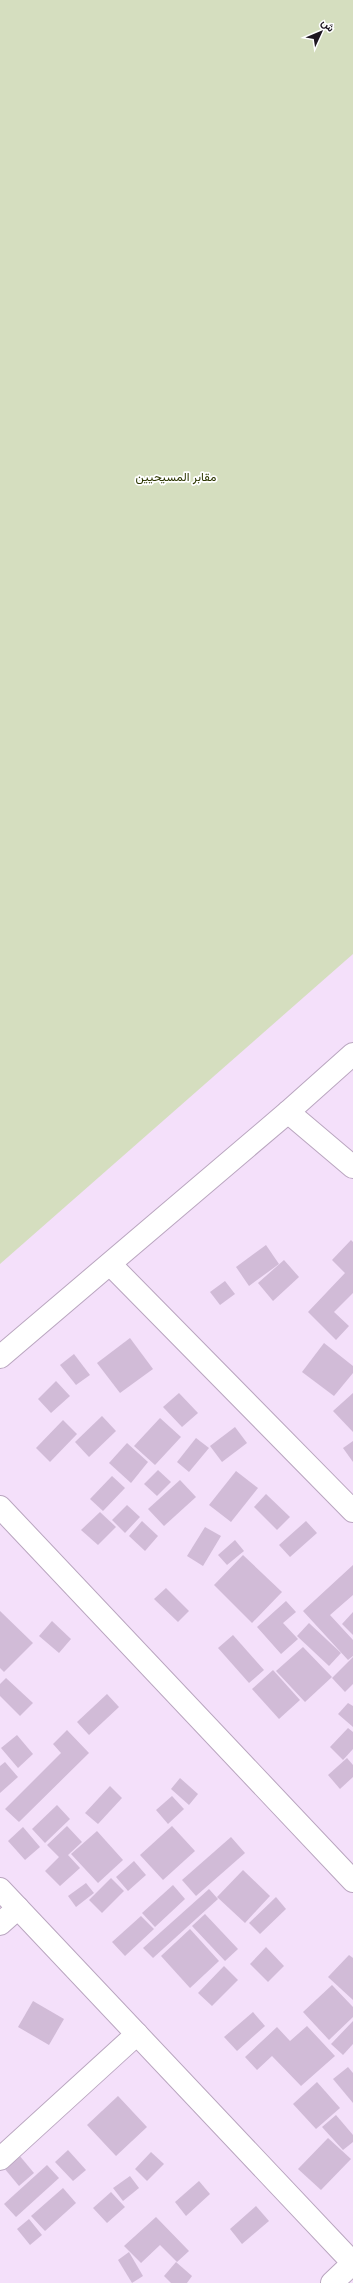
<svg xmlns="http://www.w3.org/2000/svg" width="353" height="2283" viewBox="0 0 353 2283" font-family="Helvetica,Vazirmatn,sans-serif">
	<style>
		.green { fill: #d5debf }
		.building { fill: #d1bbd7 }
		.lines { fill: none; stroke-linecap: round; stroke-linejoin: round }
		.street-casing { stroke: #b9a5bf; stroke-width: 24 }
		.secondary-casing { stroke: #b9a5bf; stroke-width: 24 }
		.street { stroke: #fff; stroke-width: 22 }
		.secondary { stroke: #fff; stroke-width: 22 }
		.labels { text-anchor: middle; stroke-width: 3.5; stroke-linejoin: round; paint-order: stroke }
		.park-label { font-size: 12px; fill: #2c3600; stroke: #fff }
	</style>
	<rect width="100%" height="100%" fill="#f4e0fa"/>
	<path class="green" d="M0,0H353V954L0,1264Z"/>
	<g class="building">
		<path d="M351,1240L353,1242V1293L334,1312L349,1326L336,1340L308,1312L345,1273L332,1260Z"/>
		<path d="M266,1245L279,1264L249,1286L236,1267Z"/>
		<path d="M284,1260L299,1277L273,1301L258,1283Z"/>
		<path d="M225,1281L235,1294L220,1305L210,1292Z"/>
		<path d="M130,1338L153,1369L120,1393L97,1363Z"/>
		<path d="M324,1343L353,1366V1373L334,1396L302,1372Z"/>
		<path d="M74,1354L90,1375L76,1385L60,1365Z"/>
		<path d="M56,1381L70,1396L51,1413L38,1399Z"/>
		<path d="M179,1393L198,1413L182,1427L163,1407Z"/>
		<path d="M353,1393V1432L333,1411Z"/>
		<path d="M102,1416L116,1431L89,1457L75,1442Z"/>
		<path d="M160,1418L181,1437L155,1465L134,1446Z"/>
		<path d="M63,1420L77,1434L50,1462L36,1448Z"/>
		<path d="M235,1427L247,1443L222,1462L210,1446Z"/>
		<path d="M196,1438L209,1448L189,1472L177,1462Z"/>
		<path d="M353,1441V1462L343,1448Z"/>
		<path d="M127,1443L148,1462L131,1483L109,1463Z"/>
		<path d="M158,1470L171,1482L157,1496L144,1484Z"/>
		<path d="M236,1471L258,1488L231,1522L209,1505Z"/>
		<path d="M112,1476L125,1488L103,1511L90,1499Z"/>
		<path d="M180,1480L196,1497L164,1526L148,1509Z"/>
		<path d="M266,1494L290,1517L277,1530L254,1507Z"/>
		<path d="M127,1505L140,1517L125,1533L112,1520Z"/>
		<path d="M100,1512L116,1527L98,1545L81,1530Z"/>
		<path d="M142,1521L158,1536L145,1551L129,1536Z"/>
		<path d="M306,1521L317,1533L290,1557L279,1545Z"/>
		<path d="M205,1527L221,1536L203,1566L187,1556Z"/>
		<path d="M235,1540L244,1551L227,1565L218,1555Z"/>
		<path d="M243,1555L282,1592L252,1623L214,1585Z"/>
		<path d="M353,1565V1595L330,1615L353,1640V1656L348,1660L303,1611Z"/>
		<path d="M166,1588L189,1611L178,1622L154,1599Z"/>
		<path d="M286,1601L296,1612L283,1623L298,1639L281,1654L257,1627Z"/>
		<path d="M0,1611L33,1643L4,1672L0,1668Z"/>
		<path d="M353,1612V1635L342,1624Z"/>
		<path d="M52,1621L71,1639L59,1653L39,1636Z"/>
		<path d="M309,1623L341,1653L329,1666L297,1636Z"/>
		<path d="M233,1635L264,1670L249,1683L218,1648Z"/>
		<path d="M303,1647L332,1677L305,1702L276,1671Z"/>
		<path d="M353,1657V1684L345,1692L332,1678Z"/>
		<path d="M273,1670L300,1700L279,1719L252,1689Z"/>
		<path d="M6,1678L33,1703L20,1716L0,1696V1684Z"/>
		<path d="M107,1694L119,1707L89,1735L77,1722Z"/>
		<path d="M348,1703L353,1706V1727L338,1714Z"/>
		<path d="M348,1728L353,1732V1749L343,1760L330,1747Z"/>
		<path d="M67,1730L89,1753L19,1822L5,1809L61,1753L53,1744Z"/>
		<path d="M17,1735L33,1754L18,1768L1,1748Z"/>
		<path d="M347,1758L353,1765V1777L340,1789L328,1775Z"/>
		<path d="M5,1762L18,1777L0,1793V1766Z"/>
		<path d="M180,1778L198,1794L189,1805L171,1789Z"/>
		<path d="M110,1786L122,1798L98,1824L85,1813Z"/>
		<path d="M172,1796L184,1809L168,1824L156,1810Z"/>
		<path d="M57,1805L70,1819L45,1843L32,1829Z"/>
		<path d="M67,1826L82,1842L68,1855L80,1868L60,1886L45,1871L59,1857L47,1845Z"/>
		<path d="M172,1826L195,1851L163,1880L140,1855Z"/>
		<path d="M23,1827L40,1847L25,1860L8,1841Z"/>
		<path d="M97,1831L123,1860L98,1883L71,1854Z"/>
		<path d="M231,1837L245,1853L196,1896L182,1880Z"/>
		<path d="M134,1861L146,1875L128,1891L116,1877Z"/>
		<path d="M243,1870L270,1896L245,1923L217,1897Z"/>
		<path d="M111,1878L124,1891L102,1913L89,1900Z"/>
		<path d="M86,1883L94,1893L76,1907L68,1896Z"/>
		<path d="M173,1885L185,1899L155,1927L142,1913Z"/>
		<path d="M209,1889L218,1899L153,1958L143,1948Z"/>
		<path d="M276,1897L286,1909L260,1934L249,1923Z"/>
		<path d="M205,1914L238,1949L225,1961L192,1926Z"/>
		<path d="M141,1916L154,1929L125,1956L112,1942Z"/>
		<path d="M190,1929L219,1961L190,1988L161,1956Z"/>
		<path d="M266,1947L284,1966L268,1982L250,1964Z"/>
		<path d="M349,1955L353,1958V2000L328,1977Z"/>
		<path d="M224,1966L238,1980L212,2006L198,1993Z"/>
		<path d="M332,1985L353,2007V2017L329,2040L303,2012Z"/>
		<path d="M33,2001L64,2019L49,2045L18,2027Z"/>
		<path d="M253,2012L265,2026L237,2051L224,2037Z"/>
		<path d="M353,2021V2044L343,2055L331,2044Z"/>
		<path d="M307,2026L335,2056L301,2086L272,2056L257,2070L245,2057L277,2027L290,2041Z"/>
		<path d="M348,2067L353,2073V2103L333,2079Z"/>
		<path d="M317,2082L340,2108L316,2129L293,2104Z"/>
		<path d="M118,2096L147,2127L116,2156L87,2125Z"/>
		<path d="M336,2115L353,2135V2142L343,2150L322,2127Z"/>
		<path d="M328,2138L351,2159L321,2190L298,2169Z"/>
		<path d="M68,2150L86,2170L73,2181L55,2162Z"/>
		<path d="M151,2152L164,2164L147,2181L135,2169Z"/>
		<path d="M19,2155L34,2173L19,2186L4,2168Z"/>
		<path d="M47,2165L59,2178L16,2217L4,2204Z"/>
		<path d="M130,2176L139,2188L123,2201L113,2188Z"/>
		<path d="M199,2181L210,2194L186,2216L175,2202Z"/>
		<path d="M63,2188L76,2203L45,2231L31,2216Z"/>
		<path d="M111,2192L125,2207L107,2223L93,2208Z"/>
		<path d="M256,2206L269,2221L242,2244L230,2229Z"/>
		<path d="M156,2217L189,2251L177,2262L160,2245L141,2263L124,2246Z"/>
		<path d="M29,2219L42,2235L30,2245L17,2229Z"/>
		<path d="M129,2252L143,2276L132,2283L118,2260Z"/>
		<path d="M176,2262L192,2276L187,2283H171L164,2276Z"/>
	</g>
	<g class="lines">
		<defs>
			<g id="street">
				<path d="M288,1112L353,1167"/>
				<path d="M110,1264L353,1511"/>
				<path d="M0,1357L288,1112L353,1054"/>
				<path d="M0,1507L353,1881"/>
				<path d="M0,1889L353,2263"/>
				<path d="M0,1924L18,1908"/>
				<path d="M0,2159L137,2034"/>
			</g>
			<path id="secondary" d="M332,2283L353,2263"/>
		</defs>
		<use href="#street" class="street-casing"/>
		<use href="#secondary" class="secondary-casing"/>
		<use href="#street" class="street"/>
		<use href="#secondary" class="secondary"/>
	</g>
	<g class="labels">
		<g class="park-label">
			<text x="176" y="481">مقابر المسيحيين</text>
		</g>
	</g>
	<g transform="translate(321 32) rotate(46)" stroke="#ffffff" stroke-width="3" paint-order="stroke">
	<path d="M0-3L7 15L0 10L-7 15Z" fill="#1d1620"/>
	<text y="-6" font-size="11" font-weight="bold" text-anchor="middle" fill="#1d1620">ش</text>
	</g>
</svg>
